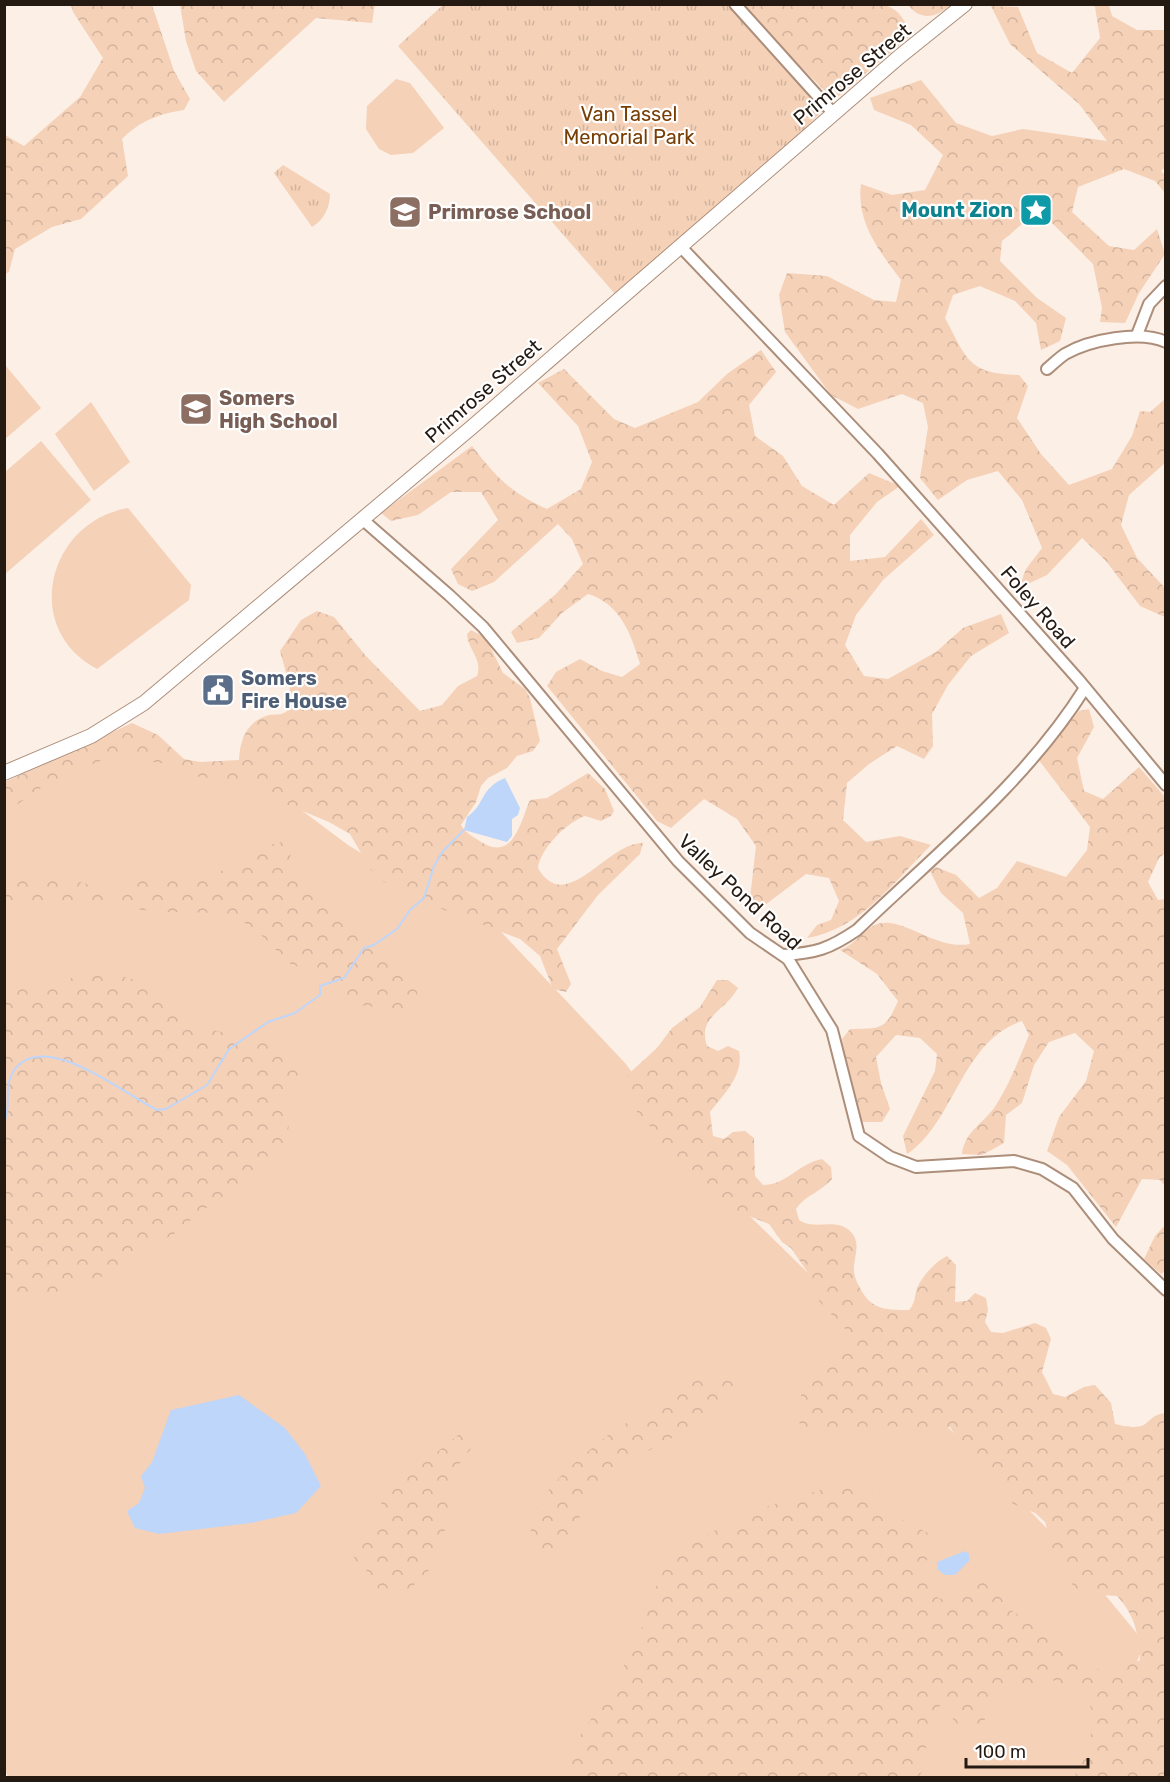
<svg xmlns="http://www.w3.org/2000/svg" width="1170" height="1782" viewBox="0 0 1170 1782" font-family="Rubik,sans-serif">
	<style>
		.green { fill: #f5d1b8 }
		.forest { fill: url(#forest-crowns) }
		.park { fill: url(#park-tufts) }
		.water { fill: #bed6fa }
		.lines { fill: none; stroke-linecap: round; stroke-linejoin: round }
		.stream { stroke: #bed6fa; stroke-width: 2 }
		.minor-casing { stroke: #ac8e7a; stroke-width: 14 }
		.major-casing { stroke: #ac8e7a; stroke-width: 16 }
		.minor { stroke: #fff; stroke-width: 10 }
		.major { stroke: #fff; stroke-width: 14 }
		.labels { text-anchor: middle; stroke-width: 4.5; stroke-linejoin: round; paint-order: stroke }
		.street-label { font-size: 20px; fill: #251a12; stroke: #fff }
		.park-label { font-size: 20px; fill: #783e04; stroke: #fff }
		.culture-label { font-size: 20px; font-weight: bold; fill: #0d838f; stroke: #fff; text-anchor: end }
		.education-label { font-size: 20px; font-weight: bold; fill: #785e54; stroke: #fff; text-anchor: start }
		.service-label { font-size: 20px; font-weight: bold; fill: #4e5e75; stroke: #fff; text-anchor: start }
	</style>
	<defs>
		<pattern id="forest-crowns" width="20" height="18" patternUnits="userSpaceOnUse" patternTransform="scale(1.5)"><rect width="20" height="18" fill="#f5d1b8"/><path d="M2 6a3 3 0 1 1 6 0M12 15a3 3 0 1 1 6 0" fill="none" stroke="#d2b39d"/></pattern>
		<pattern id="park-tufts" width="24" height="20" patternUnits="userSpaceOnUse" patternTransform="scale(1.5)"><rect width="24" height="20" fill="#f5d1b8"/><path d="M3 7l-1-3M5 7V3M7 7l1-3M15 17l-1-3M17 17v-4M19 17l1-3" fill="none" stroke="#d2b39d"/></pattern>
	</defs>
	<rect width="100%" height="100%" fill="#fcefe6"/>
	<g class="green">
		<path d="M396,79L410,83L444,128L413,153L391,155L379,149L366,129L367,106Z"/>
		<path d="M5,365L41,408L5,439H4Z"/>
		<path d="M91,402L130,462L94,491L55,434Z"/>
		<path d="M41,441L91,500L5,574V472Z"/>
		<path d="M128,508L191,585L189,600L97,669C21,629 47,522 128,508Z"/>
		<path d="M135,746L265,783L348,845L449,906L486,916L626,1064L669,1125L710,1177L808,1273L869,1354L937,1416L1068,1550L1144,1642L1117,1717L1083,1777L9,1778L5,1771V795Z"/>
	</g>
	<g class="forest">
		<path d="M375,4L372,23L316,18L224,102L196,71L186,41L180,5Z"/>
		<path d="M71,5H152L174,71L190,99L184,110C158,114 140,121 122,139L128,176L81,219L52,227L15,249L9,272L5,274V135L24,146L80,97L103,58L73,12Z"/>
		<path d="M739,5H885C900,10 907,22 909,37L834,100Z"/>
		<path d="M908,5H951C936,17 922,22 908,5Z"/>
		<path d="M1092,5H1109L1112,16L1137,30H1165L1166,167L1161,171L1165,175V193L1155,181L1124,169L1078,187L1072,212L1109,246L1134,250L1157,229L1165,254L1139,293L1125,323L1100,322L1102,308L1093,264L1051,222L1022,224L1002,241L1000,261L1037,298L1066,318L1060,341L1041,350L1036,323L1015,301L980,286L953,295L945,318C967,359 968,374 1019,375L1028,386L1017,418L1041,454L1069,485L1112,469L1132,436L1140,411L1150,412L1165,399V463L1129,495L1121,525L1137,558L1165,588V617L1140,606L1106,561L1082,538L1047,575L1019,588L1026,569L1042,548L1022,500L998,471L967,480L938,500L920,478L928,427L923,403L902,394L858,409L831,395L785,332L779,295L787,273L827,276L874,300L896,302L901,280C879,251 856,222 861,184L892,195L925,190L943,155L911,125L874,110L870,98L921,80L956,123L992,136L1023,129L1107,141L1079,104L1010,44L991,6L1018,7L1037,53L1072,73L1100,38L1095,7Z"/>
		<path d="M761,350L776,372L749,405L755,436L783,456L802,486L834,505L869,473L900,486L877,502L850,535V561L885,557L921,519L934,535L883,580L856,615L845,645L864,676L888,679L936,652L963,628L1001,614L1009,633L971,656L948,685L932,714L933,746L924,759L897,746L869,764L847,783L843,820L866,842L900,836L931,845C894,882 860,929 807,938L817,925L831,920L839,901L829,878L806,874L757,911L749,907L756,846L737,819L704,799L671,828L657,821L547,686L556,672L580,659L602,671L622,677L640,664C631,633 620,604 588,594L562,613L539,638L517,643L511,632L556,594L583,564L572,539L558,524L494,582L472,591L458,584L451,569L498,520L481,492H451L418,515L391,521L381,513L472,446C497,478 510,492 547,509L581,489L592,462L578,426L538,383L564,369L614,419L635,428L698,402L727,374Z"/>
		<path d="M317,611L334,617L366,656L420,711L442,705L458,686L477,676C483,659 468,650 467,634L471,630L486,638L503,673L525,689L530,698L540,741L533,751L517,756L507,768L488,778L481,786L476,802L461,825C466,834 475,838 483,843C514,861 521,820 530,800L547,798L588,773L605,789L614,811L611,816L601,821L585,816C567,822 540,849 538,868C566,917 607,842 643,843L640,854L598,895L557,949L571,984L566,992L553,989L540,956L520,939L439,908L382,881L371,870L350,834L329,822L288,805L258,787L228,779L199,777L161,763L114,758L97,762L41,788L5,813V782L132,723L158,735L184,759L200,762L239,760C240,739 247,721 269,715C276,714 281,716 287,711L290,687L280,651L301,620Z"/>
		<path d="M1089,709L1094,727L1077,758L1084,791L1103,799L1139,767L1165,797V853L1159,858L1148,882L1158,900L1165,899V1186L1160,1180L1142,1179L1116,1227L1067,1165L1047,1151L1059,1117L1086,1081L1094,1051L1075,1033L1049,1042L1034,1065L1022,1103L1006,1115L1004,1143L982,1155L962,1154C965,1130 984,1124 996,1105C1010,1083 1019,1059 1029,1035L1022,1021C962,1040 954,1123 907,1154L903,1136L935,1071L937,1054L920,1038L896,1035L876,1057L881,1083L890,1109L882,1122H862L854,1109L842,1039L850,1029C881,1028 885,1031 898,1001L877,974L840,950C856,944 862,931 875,925C900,913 935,951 970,944L963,913L941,893L930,871L936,867L956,875L979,898L997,888L1017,861L1066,877L1087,850L1090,827L1038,759L1079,711Z"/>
		<path d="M282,842L287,844L294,867L309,892L341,920L365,933L380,957L406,970L414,977L419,987L414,1005L398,1010L359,1005L325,984L311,972L289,963L255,929L227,913L167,912L132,909L115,903L85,906L31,900L5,907V874L23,872L46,874L108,889L150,877L178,880L218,872L235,866L270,845Z"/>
		<path d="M86,973C118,971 151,982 174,1006C182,1014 186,1023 198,1026C221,1034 301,1043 303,1072L282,1097L289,1124L286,1146L281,1156L198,1214L177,1232L109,1275L80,1282L50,1298H32L14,1292L5,1293V985L27,984L43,988Z"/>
		<path d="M717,980H728L738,988C725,1012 697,1016 707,1046L718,1051L728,1046L739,1051C744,1075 724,1094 710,1112L713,1136L724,1139L733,1132L745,1131L754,1138L755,1176L763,1185C787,1185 799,1163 822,1159L831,1167L832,1179C821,1192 805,1195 796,1209L799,1220C815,1231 835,1217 850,1231C861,1242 855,1253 854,1266C853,1274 856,1281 860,1288C871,1310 886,1310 909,1310C916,1302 914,1297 917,1288C923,1275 935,1262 947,1256L956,1265L955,1302L967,1301L975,1293L986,1298L988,1310L985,1322L991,1332L1003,1333L1035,1323L1046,1328L1051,1339L1042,1372L1053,1394L1065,1397L1084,1387L1095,1385L1111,1403L1115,1424C1154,1434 1142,1416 1165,1413V1777H1075L1081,1743L1087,1734L1091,1735L1094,1716L1086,1695L1050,1679L1000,1691L990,1698L984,1723L961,1729L941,1704L929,1724L924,1768L919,1777L573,1778C556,1754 602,1709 613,1687C622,1668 634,1649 641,1630C652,1604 657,1567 682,1550C712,1530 746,1514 780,1502C803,1494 828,1490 849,1479L870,1491L896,1517L930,1534C933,1548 932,1555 922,1566C929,1610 953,1606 980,1581L991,1580C997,1589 1003,1605 1012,1611C1018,1616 1027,1617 1033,1622C1070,1650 1087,1688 1140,1660C1139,1635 1135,1615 1117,1596L1082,1594L1074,1587L1056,1560L1045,1522L1035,1513L1013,1504L987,1469L973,1464L950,1427L918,1430L884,1425L850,1431L804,1427L796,1420C801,1372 821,1373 849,1341L846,1330L819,1301L808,1273L791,1248L782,1242L769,1224L726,1207L689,1181L668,1154L656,1132L640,1117L624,1089V1078L657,1048L672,1028L700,1007Z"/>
		<path d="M1165,1225V1271L1161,1274L1144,1259L1155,1236Z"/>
		<path d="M727,1371L738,1373V1378C730,1388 724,1403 714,1411C676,1442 625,1455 592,1491C575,1509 580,1549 555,1558L539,1554C505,1511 586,1454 613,1431C623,1424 635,1419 646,1413C662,1402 678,1389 696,1381C706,1377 717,1374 727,1371Z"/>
		<path d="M469,1431L479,1435C475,1448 462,1456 457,1469C439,1527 456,1571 387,1600L381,1594L370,1574L354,1559L356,1541L376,1517L385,1494L396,1480L425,1462L458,1435Z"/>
	</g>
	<g class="park">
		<path d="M443,5H727L819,105L821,112L796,138L616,295L398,46Z"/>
		<path d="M283,165L330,194C330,207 324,220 312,227L274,173Z"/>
	</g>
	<g class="water">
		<path d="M505,778L520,808L518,815L512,819V836L507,842L464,830L467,817C486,804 479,789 505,778Z"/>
		<path d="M239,1395L285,1428L305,1454L321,1486L296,1513L251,1523L159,1534L135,1528L127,1511L139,1503L145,1488L141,1476L152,1462L171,1410Z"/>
		<path d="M965,1551L969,1554V1561L955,1575H945L938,1570L937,1562Z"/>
	</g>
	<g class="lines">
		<path class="stream" d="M4,1122C12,1106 3,1087 13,1072C42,1026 125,1095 157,1110L166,1109L207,1085L229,1049L268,1022L295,1013L320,995V986L344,978L364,948L374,945L397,929L411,909L424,898L434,866L443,851L464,830"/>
		<defs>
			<g id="minor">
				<path d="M735,4L833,113"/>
				<path d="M681,247L878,454L1078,679L1166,785"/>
				<path d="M1137,335L1149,304L1166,286"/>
				<path d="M1047,369C1053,364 1059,358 1065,354C1089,340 1140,330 1166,342"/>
				<path d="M362,519L449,595L483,627L678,861L750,933L788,959L832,1030L859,1136L890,1157L916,1167L1014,1161L1042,1169L1073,1188L1113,1239L1166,1290"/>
				<path d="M783,955C816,953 829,949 857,930C936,854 1026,782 1085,688"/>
			</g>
			<path id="major" d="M4,773L91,736L144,703L472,427L899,57L965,4"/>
		</defs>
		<use href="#minor" class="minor-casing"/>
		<use href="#major" class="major-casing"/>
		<use href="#minor" class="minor"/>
		<use href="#major" class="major"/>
	</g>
	<defs>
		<symbol id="sight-square" viewBox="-11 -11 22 22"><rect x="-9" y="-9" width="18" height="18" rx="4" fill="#0f9aa8" stroke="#fff"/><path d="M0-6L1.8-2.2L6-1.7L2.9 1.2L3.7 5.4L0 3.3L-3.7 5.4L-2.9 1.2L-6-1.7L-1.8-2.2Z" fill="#fff"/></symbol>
		<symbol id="school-square" viewBox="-11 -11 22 22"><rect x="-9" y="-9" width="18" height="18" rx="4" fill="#8d6e63" stroke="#fff"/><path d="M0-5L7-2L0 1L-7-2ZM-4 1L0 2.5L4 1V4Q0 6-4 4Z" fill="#fff"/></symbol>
		<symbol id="civic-square" viewBox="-11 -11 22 22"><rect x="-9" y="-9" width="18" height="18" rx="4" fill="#5c6f8a" stroke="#fff"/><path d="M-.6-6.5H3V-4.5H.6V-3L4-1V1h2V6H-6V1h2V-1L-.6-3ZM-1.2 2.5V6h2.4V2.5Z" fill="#fff"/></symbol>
	</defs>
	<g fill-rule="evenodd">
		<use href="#sight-square" x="1017" y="191" width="38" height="38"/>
		<use href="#school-square" x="386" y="193" width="38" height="38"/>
		<use href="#school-square" x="177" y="390" width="38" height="38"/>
		<use href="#civic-square" x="199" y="671" width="38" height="38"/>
	</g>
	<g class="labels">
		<g class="street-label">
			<text transform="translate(852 74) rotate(-40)" y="7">Primrose Street</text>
			<text transform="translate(483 391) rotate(-41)" y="7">Primrose Street</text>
			<text transform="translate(1038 607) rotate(49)" y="7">Foley Road</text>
			<text transform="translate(740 892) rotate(43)" y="7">Valley Pond Road</text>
		</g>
		<g class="park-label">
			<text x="629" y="121">Van Tassel<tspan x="629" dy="23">Memorial Park</tspan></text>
		</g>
		<g class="culture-label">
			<text x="1013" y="217">Mount Zion</text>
		</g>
		<g class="education-label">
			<text x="428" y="219">Primrose School</text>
			<text x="219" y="405">Somers<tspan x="219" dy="23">High School</tspan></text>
		</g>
		<g class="service-label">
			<text x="241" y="685">Somers<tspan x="241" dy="23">Fire House</tspan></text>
		</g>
	</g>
	<rect width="1170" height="1782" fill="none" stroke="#251a12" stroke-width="12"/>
	<path d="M966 1758v9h122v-9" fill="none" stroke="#251a12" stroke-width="3"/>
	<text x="975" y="1758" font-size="18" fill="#251a12" stroke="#ffffff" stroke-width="4.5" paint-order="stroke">100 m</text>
</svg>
